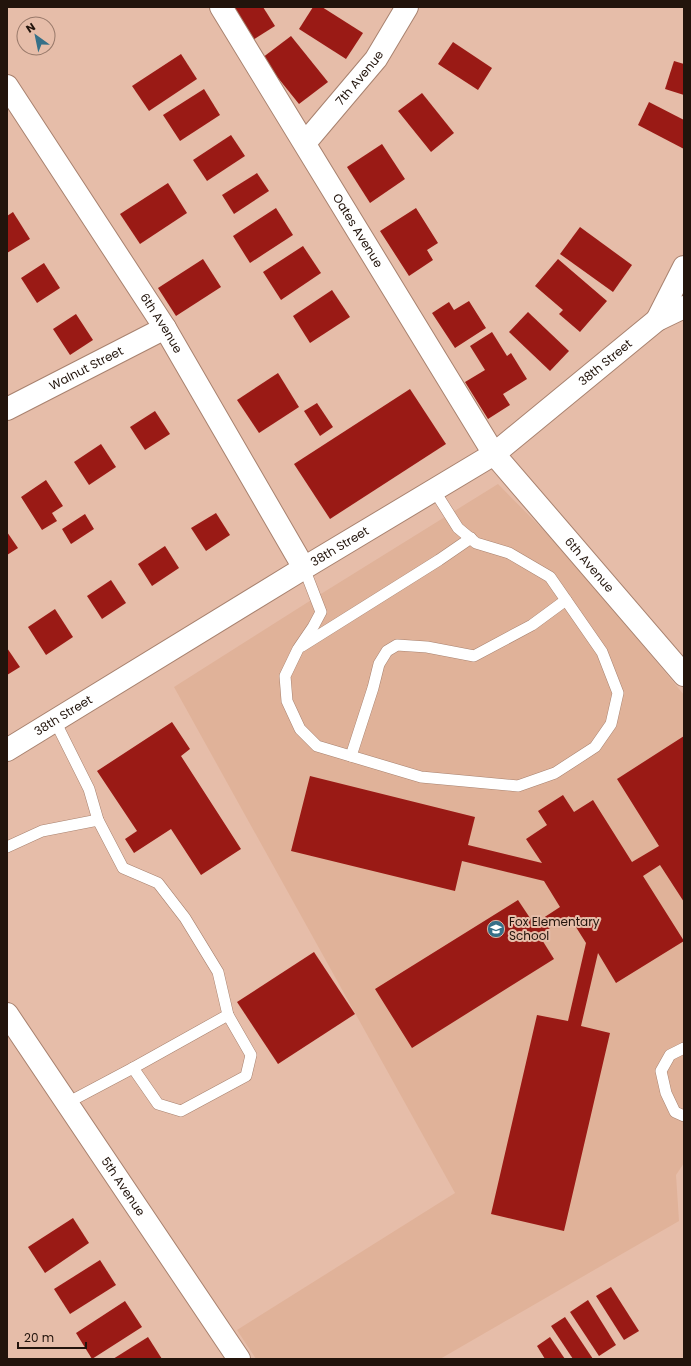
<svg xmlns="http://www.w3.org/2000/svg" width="691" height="1366" viewBox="0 0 691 1366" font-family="Poppins,sans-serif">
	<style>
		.built { fill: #e0b299 }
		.building { fill: #9a1a15 }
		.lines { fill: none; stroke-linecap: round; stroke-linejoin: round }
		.lane-casing { stroke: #a8826f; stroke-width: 12 }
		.street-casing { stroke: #a8826f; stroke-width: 24 }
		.lane { stroke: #fff; stroke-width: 11 }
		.street { stroke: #fff; stroke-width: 22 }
		.labels { text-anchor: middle; stroke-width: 4; stroke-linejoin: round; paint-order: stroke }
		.street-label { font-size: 12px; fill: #22140c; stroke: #e6bda9 }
		.poi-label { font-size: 12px; fill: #22140c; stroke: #e6bda9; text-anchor: start }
	</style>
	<rect width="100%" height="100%" fill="#e6bda9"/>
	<path class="built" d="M498,484L568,555L684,695V1163L676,1175L679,1221L440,1359H256L237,1330L455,1193L174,687L316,597Z"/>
	<g class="building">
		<path d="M237,7H263L275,26L253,40L233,9Z"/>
		<path d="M313,7H322L363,33L346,59L299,29Z"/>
		<path d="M291,36L328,82L299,104L262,58Z"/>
		<path d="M453,42L492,68L478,90L438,64Z"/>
		<path d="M181,54L197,79L149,111L132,86Z"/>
		<path d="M674,61L684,64V95L665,89Z"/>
		<path d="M204,89L220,115L180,141L163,115Z"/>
		<path d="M422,93L454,133L431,152L398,111Z"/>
		<path d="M649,102L684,120V149L638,125Z"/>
		<path d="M231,135L245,156L207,181L193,160Z"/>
		<path d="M382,144L405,179L370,203L347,167Z"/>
		<path d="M257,173L269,191L234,214L222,195Z"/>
		<path d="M168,183L187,213L140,244L120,214Z"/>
		<path d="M276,208L293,235L250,263L233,236Z"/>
		<path d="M416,208L438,243L427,250L433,260L409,276L380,231Z"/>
		<path d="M13,212L30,239L7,253V216Z"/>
		<path d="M580,227L632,265L613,292L560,254Z"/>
		<path d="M303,246L321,273L281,300L263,272Z"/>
		<path d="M203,259L221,287L176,316L158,288Z"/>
		<path d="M558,259L607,301L580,332L559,314L563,310L535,286Z"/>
		<path d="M44,263L60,288L37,303L21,278Z"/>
		<path d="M332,290L350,317L310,343L293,316Z"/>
		<path d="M469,301L486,328L455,348L432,313L449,302L454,310Z"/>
		<path d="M528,312L569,351L550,371L509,332Z"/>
		<path d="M76,314L93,340L70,355L53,329Z"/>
		<path d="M492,332L507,356L511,353L527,379L503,394L510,405L488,419L465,382L485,370L470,346Z"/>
		<path d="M278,373L299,407L259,433L237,400Z"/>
		<path d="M410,389L446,444L330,519L294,464Z"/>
		<path d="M317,403L333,427L320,436L304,411Z"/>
		<path d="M155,411L170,434L145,450L130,427Z"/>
		<path d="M101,444L116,467L89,485L74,462Z"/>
		<path d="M46,480L63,506L52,513L57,521L42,530L21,497Z"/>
		<path d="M216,513L230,535L206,551L191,528Z"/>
		<path d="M85,514L94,529L71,544L62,529Z"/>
		<path d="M7,532L18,548L7,555Z"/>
		<path d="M165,546L179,568L152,586L138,564Z"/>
		<path d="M111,580L126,603L102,619L87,596Z"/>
		<path d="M55,609L73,637L46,655L28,627Z"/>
		<path d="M7,648L20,667L7,675Z"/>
		<path d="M172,722L190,749L181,756L241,849L201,875L171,829L134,853L125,839L137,831L97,771Z"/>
		<path d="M684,736V902L660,865L643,876L684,941L616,983L598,953L581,1026L610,1033L564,1231L491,1214L537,1015L568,1021L586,943L569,916L539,935L554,959L412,1048L375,989L518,900L534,924L560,907L544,881L462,861L455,891L291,851L310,776L475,817L468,845L542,863L526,839L547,825L538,811L563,795L574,812L593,800L632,862L659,846L617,779Z"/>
		<path d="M314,952L355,1014L278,1064L237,1002Z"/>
		<path d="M73,1218L89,1243L45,1273L28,1247Z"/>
		<path d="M100,1260L116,1285L70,1314L54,1289Z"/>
		<path d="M611,1287L639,1331L624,1340L596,1296Z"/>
		<path d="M588,1300L616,1345L599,1356L570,1312Z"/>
		<path d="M125,1301L142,1327L92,1359L76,1333Z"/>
		<path d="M565,1317L593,1359H573L551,1326Z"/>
		<path d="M148,1337L162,1359H113Z"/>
		<path d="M550,1337L565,1359H545L537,1346Z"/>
	</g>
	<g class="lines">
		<defs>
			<g id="lane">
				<path d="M304,568L321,612L313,627L298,649L285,676L287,701L300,729L317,746L421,777L518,786L555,773L595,747L611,724L618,693L602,652L550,577L509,553L476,543L458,528L434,490"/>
				<path d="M302,646L439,560L471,538"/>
				<path d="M55,721L89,789L98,820L123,868L158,883L185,918L218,972L228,1015L133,1068L67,1103"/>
				<path d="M351,756L373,688L379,664L387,651L397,645L427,647L474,656L532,625L566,600"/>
				<path d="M7,847L42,831L98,820"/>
				<path d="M684,1048L670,1055L661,1071L666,1093L675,1112L684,1116"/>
				<path d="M133,1068L158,1104L181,1111L246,1076L251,1055L228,1015"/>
			</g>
			<g id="street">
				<path id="s1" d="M221,7L494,454L684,675"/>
				<path id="s2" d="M7,86L165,328L304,568"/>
				<path id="s3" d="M305,143L376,59L407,7"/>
				<path d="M657,320L684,267"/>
				<path id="s4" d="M7,409L165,328"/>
				<path id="s5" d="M7,750L304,568L494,454L657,320L684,307"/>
				<path id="s6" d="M7,1014L239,1359"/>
			</g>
		</defs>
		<use href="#lane" class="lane-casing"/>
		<use href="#street" class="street-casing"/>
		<use href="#lane" class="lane"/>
		<use href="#street" class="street"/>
	</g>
	<defs>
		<symbol id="school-disc" viewBox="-11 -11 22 22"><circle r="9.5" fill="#367088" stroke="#e6bda9"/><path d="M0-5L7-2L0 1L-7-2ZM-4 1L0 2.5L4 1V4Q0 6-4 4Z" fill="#fff"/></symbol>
	</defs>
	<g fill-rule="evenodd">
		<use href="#school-disc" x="486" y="919" width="20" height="20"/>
	</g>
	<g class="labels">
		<g class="street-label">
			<text dy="4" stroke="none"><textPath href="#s3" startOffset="85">7th Avenue</textPath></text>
			<text dy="4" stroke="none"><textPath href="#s1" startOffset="262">Oates Avenue</textPath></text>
			<text dy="4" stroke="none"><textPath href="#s2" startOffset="283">6th Avenue</textPath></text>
			<text dy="4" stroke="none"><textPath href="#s5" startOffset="714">38th Street</textPath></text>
			<text dy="4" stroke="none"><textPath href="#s4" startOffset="89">Walnut Street</textPath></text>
			<text dy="4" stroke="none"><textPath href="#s5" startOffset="390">38th Street</textPath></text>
			<text dy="4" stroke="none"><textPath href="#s1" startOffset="670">6th Avenue</textPath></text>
			<text dy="4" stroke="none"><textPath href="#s5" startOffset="66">38th Street</textPath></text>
			<text dy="4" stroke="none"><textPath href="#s6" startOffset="208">5th Avenue</textPath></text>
		</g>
		<g class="poi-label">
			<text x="509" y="926">Fox Elementary<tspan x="509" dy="14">School</tspan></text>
		</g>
	</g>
	<rect width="691" height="1366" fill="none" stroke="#22140c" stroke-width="16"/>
	<g transform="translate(36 36) rotate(327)"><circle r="19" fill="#e6bda9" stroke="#98796a"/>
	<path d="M0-3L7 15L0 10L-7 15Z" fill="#367088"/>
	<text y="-6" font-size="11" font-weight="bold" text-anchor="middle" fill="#22140c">N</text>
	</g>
	<path d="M18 1342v6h68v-6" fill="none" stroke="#22140c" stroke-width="2"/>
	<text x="24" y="1342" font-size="12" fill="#22140c" stroke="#e6bda9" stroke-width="3" paint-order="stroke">20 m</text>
</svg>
